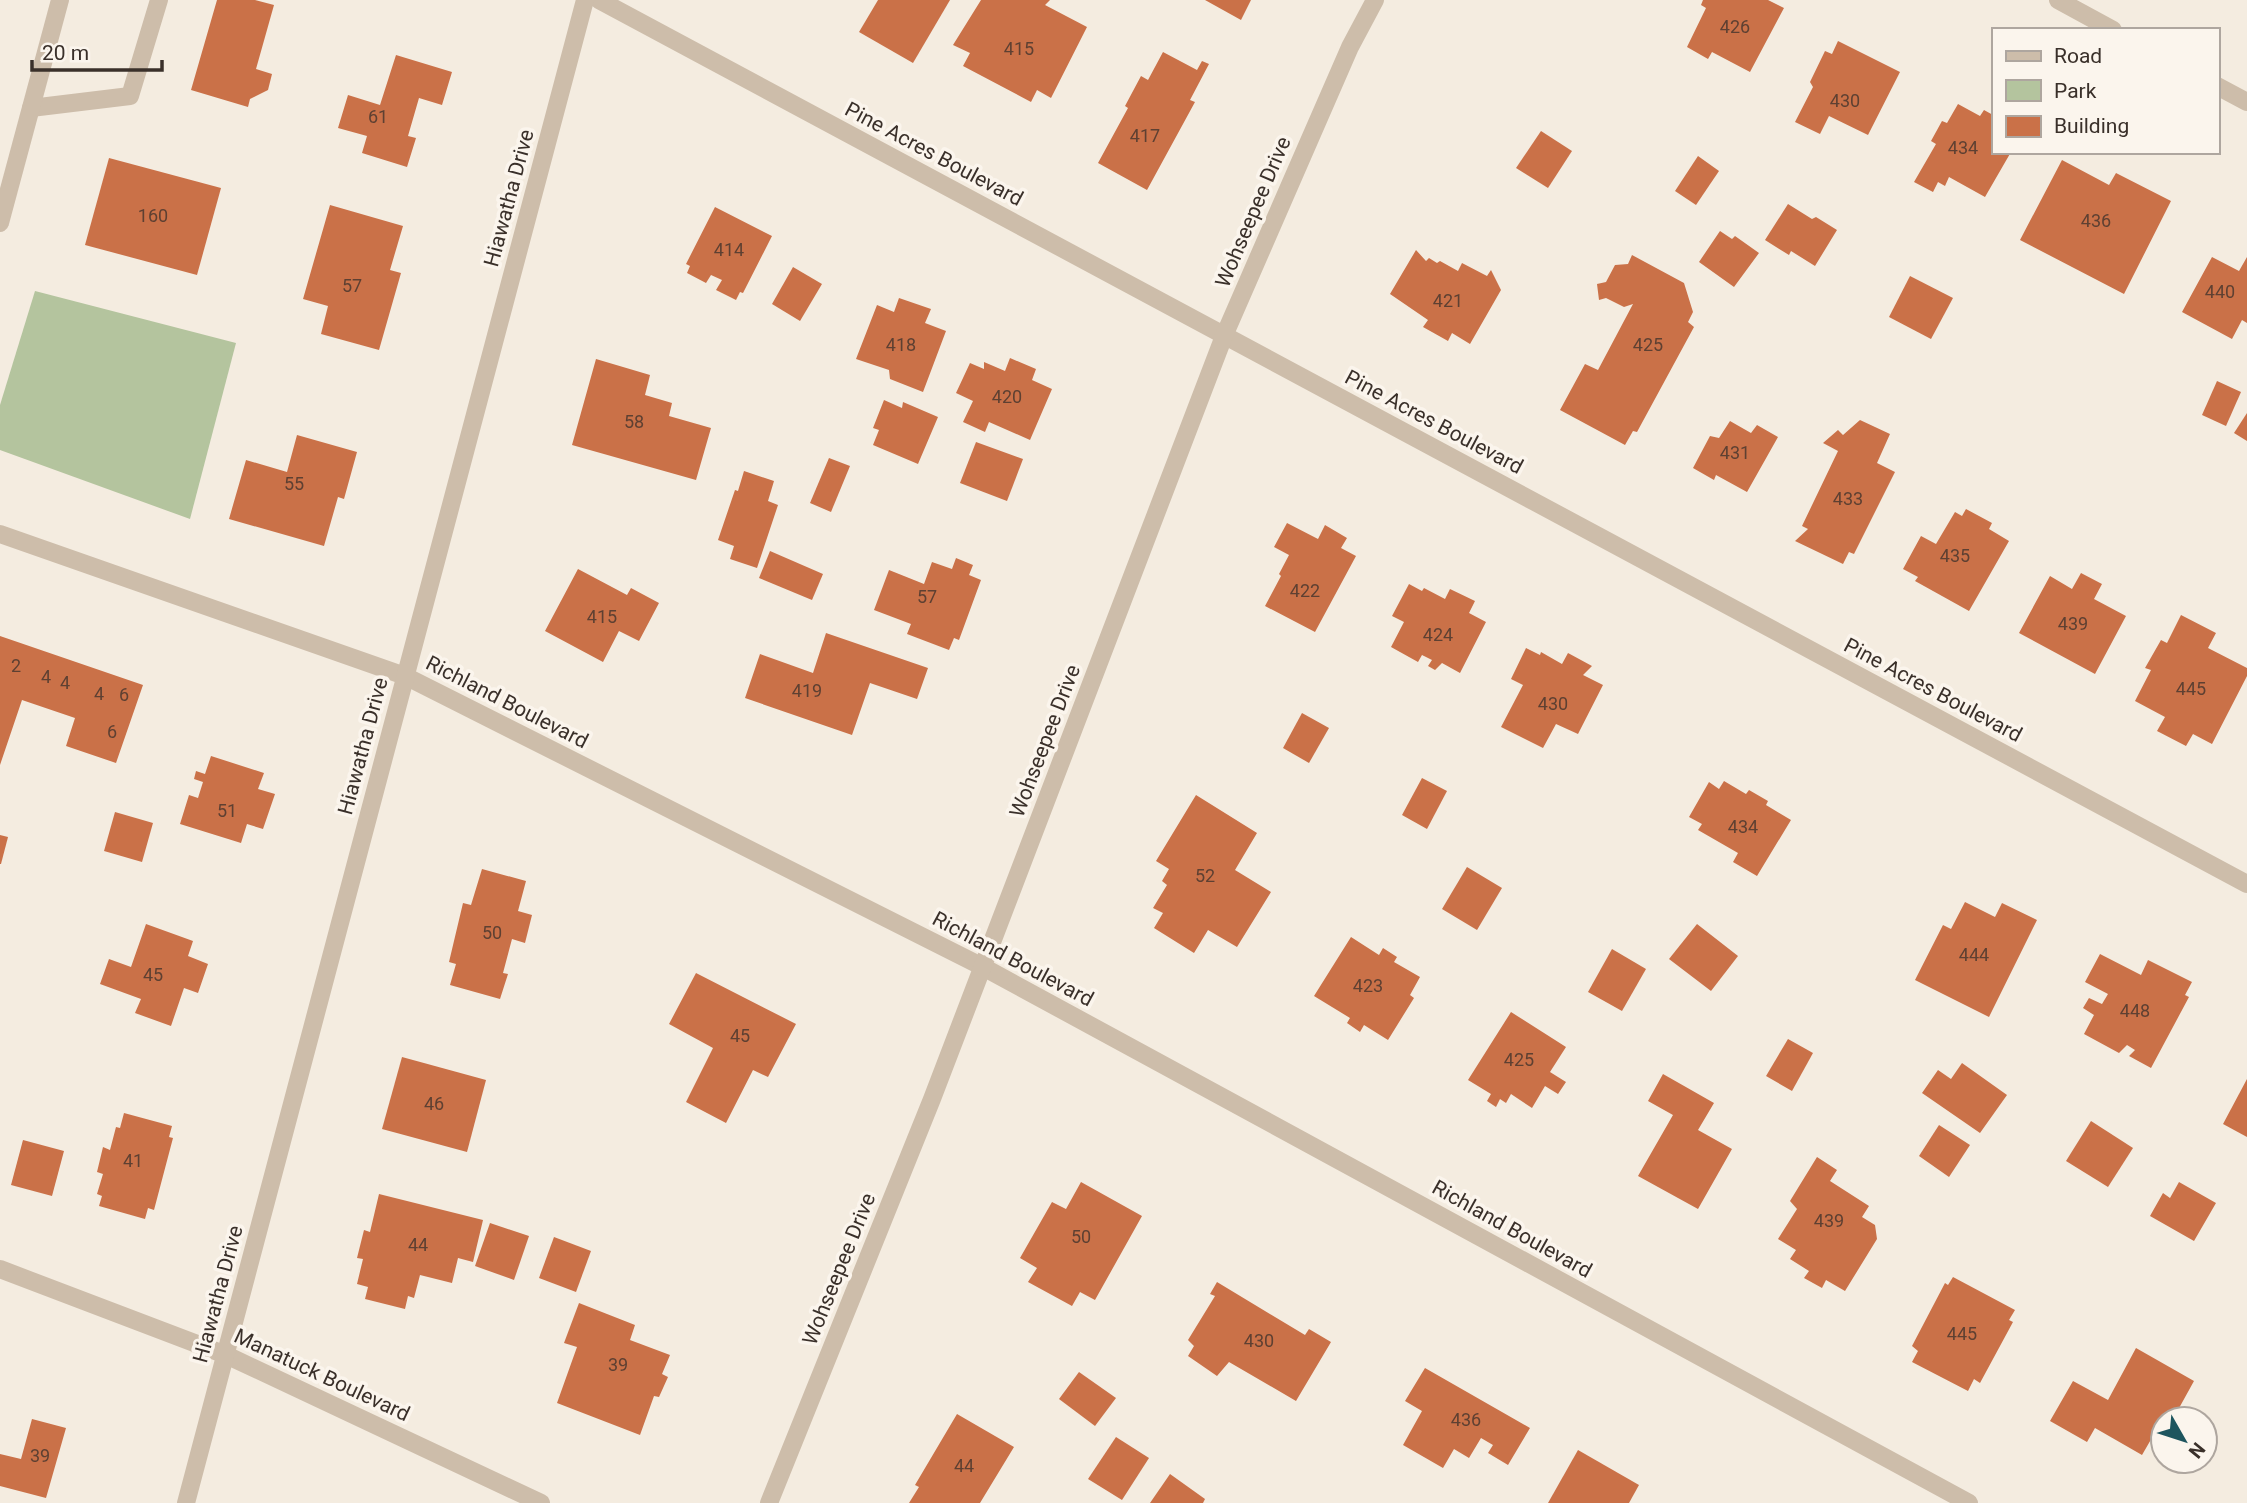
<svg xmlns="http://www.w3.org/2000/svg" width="2247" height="1503" viewBox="0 0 2247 1503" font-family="Roboto,sans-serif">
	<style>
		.green { fill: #b4c49e }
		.building { fill: #ca7148 }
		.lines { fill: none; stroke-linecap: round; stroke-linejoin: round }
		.minor { stroke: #cdbdaa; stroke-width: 18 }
		.labels { text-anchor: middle; stroke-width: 7; stroke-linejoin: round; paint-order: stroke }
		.number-label { font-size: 18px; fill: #5e4032 }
		.street-label { font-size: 21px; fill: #3a302a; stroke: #fbf5ed }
	</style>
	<rect width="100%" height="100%" fill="#f4ece0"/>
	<path class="green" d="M35,291L236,343L190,519L0,450V405Z"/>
	<g class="building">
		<path d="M217,0H255L274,5L256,69L272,74L268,90L250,99L248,107L191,90Z"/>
		<path d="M878,0H950L913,63L859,32Z"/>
		<path d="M981,0H1050L1045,5L1087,27L1051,98L1037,90L1031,102L963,66L970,53L953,45Z"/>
		<path d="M1205,0H1251L1241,20Z"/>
		<path d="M1703,0H1768L1784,8L1750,72L1712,52L1708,59L1687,47L1706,8L1701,5Z"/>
		<path d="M1838,41L1900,72L1868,135L1829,116L1820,134L1795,122L1813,87L1810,82L1825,51L1832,54Z"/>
		<path d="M1163,52L1197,70L1202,61L1209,64L1190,100L1195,102L1147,190L1098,163L1128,108L1125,106L1141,76L1148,80Z"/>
		<path d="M396,55L452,72L442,105L419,98L408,136L416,138L407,167L362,153L367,136L338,128L348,95L380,105Z"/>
		<path d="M1958,104L1980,116L1984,110L1993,115V152H2011L1985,197L1949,177L1945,186L1938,182L1933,192L1914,182L1936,144L1931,141L1942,121L1947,123Z"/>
		<path d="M1541,131L1572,151L1548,188L1516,168Z"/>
		<path d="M1698,156L1719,171L1696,205L1675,191Z"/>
		<path d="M109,158L221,188L197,275L85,245Z"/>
		<path d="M2062,160L2109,185L2116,173L2171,201L2124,294L2020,240Z"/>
		<path d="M1788,204L1812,219L1816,217L1837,230L1815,266L1791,251L1789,255L1765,240Z"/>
		<path d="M330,205L403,226L390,270L401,273L379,350L321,334L328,306L303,299Z"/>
		<path d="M715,207L772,236L743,293L740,292L736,300L716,290L722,280L711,275L706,283L687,273L690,266L686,264Z"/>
		<path d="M1720,231L1732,239L1735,236L1759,253L1734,287L1699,262Z"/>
		<path d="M1416,250L1426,261L1429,258L1437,263L1440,261L1458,271L1462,263L1487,276L1491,270L1501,290L1470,344L1452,333L1448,341L1423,327L1428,320L1390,294Z"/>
		<path d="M1632,255L1684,283L1693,312L1688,322L1694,327L1637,432L1633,431L1625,445L1560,410L1585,364L1598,370L1633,304L1624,307L1606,298L1599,300L1597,284L1606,282L1615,265L1628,264Z"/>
		<path d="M2212,257L2239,271L2247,257V323L2242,320L2232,339L2182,312Z"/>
		<path d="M793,267L822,284L800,321L772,304Z"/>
		<path d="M1910,276L1953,298L1931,339L1889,317Z"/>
		<path d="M899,298L931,309L925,323L946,331L923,392L890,379L889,370L856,359L877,305L894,312Z"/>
		<path d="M1010,358L1036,369L1032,380L1052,389L1030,440L989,422L985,432L963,422L973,401L956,393L970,363L984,369V362L1005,371Z"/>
		<path d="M596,359L650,375L645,395L672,403L669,416L711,428L696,480L572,445Z"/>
		<path d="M2217,381L2241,392L2226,426L2202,415Z"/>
		<path d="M884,400L902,408L903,402L938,417L918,464L873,445L879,430L873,428Z"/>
		<path d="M2247,413V441L2234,433Z"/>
		<path d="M1860,420L1890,434L1877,463L1895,472L1854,554L1849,552L1843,564L1795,541L1808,529L1802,526L1838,451L1823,443L1838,430L1843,435Z"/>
		<path d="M1730,421L1751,433L1757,425L1778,437L1747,492L1716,475L1714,480L1693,468L1710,436L1719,438Z"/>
		<path d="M297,435L357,452L344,499L338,497L324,546L229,519L246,460L287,472Z"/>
		<path d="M976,442L1023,459L1007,501L960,483Z"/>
		<path d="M829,458L850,466L831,512L810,503Z"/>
		<path d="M744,471L774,481L768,501L778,505L757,568L730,559L734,546L718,540L735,490L738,491Z"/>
		<path d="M1966,509L1992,523L1989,529L2009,541L1969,611L1915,581L1918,577L1903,569L1921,536L1936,544L1955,512L1962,516Z"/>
		<path d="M1287,523L1318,539L1325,525L1347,538L1341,548L1356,556L1315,632L1265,606L1281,576L1279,574L1289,555L1274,547Z"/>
		<path d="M770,551L823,574L812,600L759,578Z"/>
		<path d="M956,558L973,565L969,575L981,580L959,640L954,638L949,650L907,634L911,624L874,610L889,570L924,584L932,562L952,569Z"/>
		<path d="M578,569L627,595L631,588L659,603L639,641L619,631L603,662L545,631Z"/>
		<path d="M2081,573L2102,584L2094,599L2126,616L2095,674L2019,633L2050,576L2072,589Z"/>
		<path d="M1409,584L1422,591L1424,588L1445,599L1450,589L1475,601L1469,613L1486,622L1460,673L1442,663L1435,670L1428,666L1432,660L1422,655L1418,662L1391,647L1404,622L1392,616Z"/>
		<path d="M2181,615L2216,633L2208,648L2247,668V676L2212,744L2193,734L2186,746L2157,731L2165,717L2135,701L2151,670L2145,668L2161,640L2167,643Z"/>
		<path d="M826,633L928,668L917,699L870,683L852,735L745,698L760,654L813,673Z"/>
		<path d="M0,636L143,685L116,763L66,746L75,718L22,700L0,765Z"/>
		<path d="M1526,648L1540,655L1541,652L1562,664L1568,653L1592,666L1583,675L1603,685L1578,734L1556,724L1543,748L1501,727L1523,685L1511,679Z"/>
		<path d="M1302,713L1329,728L1309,763L1283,748Z"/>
		<path d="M211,756L264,773L258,789L275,794L263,829L247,824L241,843L180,824L189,795L198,798L203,782L194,779L196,771L205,774Z"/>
		<path d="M1422,778L1447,791L1427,829L1402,815Z"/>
		<path d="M1724,781L1746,794L1749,790L1768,801L1766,805L1791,820L1757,876L1733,862L1738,853L1698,830L1702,824L1689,817L1709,782L1719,789Z"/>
		<path d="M1196,795L1257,833L1235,870L1271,892L1237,947L1208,930L1194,953L1154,928L1163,913L1153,908L1167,885L1162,881L1169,869L1156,861Z"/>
		<path d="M115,812L153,823L142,862L104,851Z"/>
		<path d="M0,835L8,837L1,864H0Z"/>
		<path d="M1467,867L1502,888L1477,930L1442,909Z"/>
		<path d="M482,869L526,881L518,911L532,915L525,943L512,939L503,973L508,974L500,999L450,985L456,964L449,962L463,903L471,905Z"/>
		<path d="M1965,902L1995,917L2002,903L2037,920L1989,1017L1915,980L1943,925L1951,929Z"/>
		<path d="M146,924L193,941L188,956L208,964L198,993L184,988L171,1026L135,1013L141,999L100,984L109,959L131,967Z"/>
		<path d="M1697,924L1738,956L1711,991L1669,959Z"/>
		<path d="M1351,937L1379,955L1383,948L1397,957L1394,962L1420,977L1410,995L1414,998L1388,1040L1364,1025L1360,1032L1347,1023L1350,1018L1314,996Z"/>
		<path d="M1612,949L1646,969L1622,1011L1588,992Z"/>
		<path d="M2100,954L2141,975L2148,960L2192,982L2185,995L2189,997L2151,1068L2129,1056L2135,1050L2127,1045L2119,1053L2084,1034L2094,1015L2083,1008L2089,998L2102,1004L2108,994L2085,982Z"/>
		<path d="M696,973L796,1024L768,1077L753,1070L726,1123L686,1102L713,1048L669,1024Z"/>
		<path d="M1511,1012L1566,1047L1550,1072L1566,1082L1558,1094L1545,1086L1532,1108L1511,1094L1506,1103L1500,1099L1496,1107L1487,1101L1491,1094L1468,1080Z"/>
		<path d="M1788,1039L1813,1053L1792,1091L1766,1076Z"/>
		<path d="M402,1057L486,1080L467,1152L382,1129Z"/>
		<path d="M1962,1063L2007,1095L1980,1133L1922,1093L1938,1070L1951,1079Z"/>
		<path d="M1663,1074L1714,1103L1698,1130L1732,1149L1698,1209L1638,1176L1673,1115L1648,1101Z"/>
		<path d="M2247,1079V1137L2223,1124Z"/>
		<path d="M124,1113L172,1126L169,1137L173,1138L154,1210L148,1208L145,1219L99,1206L102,1196L97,1194L103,1174L97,1172L103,1147L110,1150L116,1127L120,1128Z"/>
		<path d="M2091,1121L2133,1148L2108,1187L2066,1161Z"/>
		<path d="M1939,1125L1970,1145L1949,1177L1919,1156Z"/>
		<path d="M23,1140L64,1151L52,1196L11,1185Z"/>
		<path d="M1817,1157L1837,1170L1830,1181L1869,1206L1862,1217L1875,1225L1877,1239L1845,1291L1826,1280L1822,1288L1804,1278L1809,1271L1790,1259L1796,1250L1778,1239L1797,1209L1790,1201Z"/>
		<path d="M1081,1182L1142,1216L1095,1300L1080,1292L1072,1306L1028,1282L1037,1268L1020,1258L1052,1202L1066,1209Z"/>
		<path d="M2179,1182L2216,1203L2194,1241L2150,1216L2163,1193L2170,1198Z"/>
		<path d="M379,1194L483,1220L473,1262L458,1258L452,1283L420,1275L414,1298L408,1296L405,1309L365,1299L368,1287L357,1284L363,1259L357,1258L364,1230L370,1232Z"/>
		<path d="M490,1223L529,1236L514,1280L475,1266Z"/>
		<path d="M554,1237L591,1251L576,1292L539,1278Z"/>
		<path d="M1953,1277L2015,1310L2009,1320L2013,1322L1980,1383L1974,1379L1968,1391L1912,1362L1918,1351L1912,1346L1945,1283L1948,1285Z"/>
		<path d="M1217,1282L1305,1335L1309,1329L1331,1342L1296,1401L1229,1362L1217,1376L1188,1356L1194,1346L1188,1340L1215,1296L1210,1294Z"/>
		<path d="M579,1303L635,1325L630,1340L670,1355L662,1374L668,1377L659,1397L654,1396L640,1435L557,1403L577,1347L564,1343Z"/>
		<path d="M2136,1348L2194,1381L2173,1419H2163V1436L2159,1443L2153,1436L2142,1455L2095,1428L2087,1442L2050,1421L2073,1381L2108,1400Z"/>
		<path d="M1425,1368L1530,1428L1508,1465L1488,1453L1493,1445L1481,1438L1469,1458L1454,1449L1443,1468L1403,1445L1422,1411L1405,1401Z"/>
		<path d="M1079,1372L1116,1398L1095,1426L1059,1399Z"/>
		<path d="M957,1414L1014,1447L980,1503H909L919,1487L915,1485Z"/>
		<path d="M32,1419L66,1428L46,1498L0,1486V1454L21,1459Z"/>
		<path d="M1116,1437L1149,1458L1122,1500L1088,1479Z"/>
		<path d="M1578,1450L1639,1485L1629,1503H1548Z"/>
		<path d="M1170,1474L1205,1499L1203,1503H1150Z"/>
	</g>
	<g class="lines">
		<g class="minor">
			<path d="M599,0L2247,884"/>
			<path d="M2058,0L2113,30"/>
			<path d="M2217,86L2247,102"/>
			<path d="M31,108L130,96L159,0"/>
			<path d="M0,223L60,0"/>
			<path d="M0,534L405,676L983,967L1969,1503"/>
			<path d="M0,1269L226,1355L541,1503"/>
			<path d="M186,1503L585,0"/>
			<path d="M769,1503L932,1099L1224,336L1350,47L1375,0"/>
		</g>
	</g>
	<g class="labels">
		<g class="number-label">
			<text x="1735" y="33">426</text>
			<text x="1019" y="55">415</text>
			<text x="1845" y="107">430</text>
			<text x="378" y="123">61</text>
			<text x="1145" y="142">417</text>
			<text x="1963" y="154">434</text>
			<text x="153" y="222">160</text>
			<text x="2096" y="227">436</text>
			<text x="729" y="256">414</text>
			<text x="352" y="292">57</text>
			<text x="2220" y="298">440</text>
			<text x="1448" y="307">421</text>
			<text x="901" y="351">418</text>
			<text x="1648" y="351">425</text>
			<text x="1007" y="403">420</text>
			<text x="634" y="428">58</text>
			<text x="1735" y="459">431</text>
			<text x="294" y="490">55</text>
			<text x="1848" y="505">433</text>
			<text x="1955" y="562">435</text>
			<text x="1305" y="597">422</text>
			<text x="927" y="603">57</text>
			<text x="602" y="623">415</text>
			<text x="2073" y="630">439</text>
			<text x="1438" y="641">424</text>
			<text x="16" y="672">2</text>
			<text x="46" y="683">4</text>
			<text x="65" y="689">4</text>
			<text x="2191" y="695">445</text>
			<text x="807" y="697">419</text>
			<text x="99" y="700">4</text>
			<text x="124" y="701">6</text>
			<text x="1553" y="710">430</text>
			<text x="112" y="738">6</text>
			<text x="227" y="817">51</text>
			<text x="1743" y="833">434</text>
			<text x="1205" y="882">52</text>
			<text x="492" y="939">50</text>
			<text x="1974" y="961">444</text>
			<text x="153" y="981">45</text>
			<text x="1368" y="992">423</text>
			<text x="2135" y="1017">448</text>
			<text x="740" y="1042">45</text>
			<text x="1519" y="1066">425</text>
			<text x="434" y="1110">46</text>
			<text x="133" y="1167">41</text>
			<text x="1829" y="1227">439</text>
			<text x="1081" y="1243">50</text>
			<text x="418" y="1251">44</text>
			<text x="1962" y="1340">445</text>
			<text x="1259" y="1347">430</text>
			<text x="618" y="1371">39</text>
			<text x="1466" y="1426">436</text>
			<text x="40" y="1462">39</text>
			<text x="964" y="1472">44</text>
		</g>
		<g class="street-label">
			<text transform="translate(934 154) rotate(28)" y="7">Pine Acres Boulevard</text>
			<text transform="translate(509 198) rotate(-75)" y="7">Hiawatha Drive</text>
			<text transform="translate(1253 212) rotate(-67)" y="7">Wohseepee Drive</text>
			<text transform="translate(1434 422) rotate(28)" y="7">Pine Acres Boulevard</text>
			<text transform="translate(1933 690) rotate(28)" y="7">Pine Acres Boulevard</text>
			<text transform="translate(507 702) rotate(27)" y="7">Richland Boulevard</text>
			<text transform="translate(1045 741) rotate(-69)" y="7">Wohseepee Drive</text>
			<text transform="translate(363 746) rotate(-75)" y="7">Hiawatha Drive</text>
			<text transform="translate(1013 959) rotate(28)" y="7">Richland Boulevard</text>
			<text transform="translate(1512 1229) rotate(29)" y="7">Richland Boulevard</text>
			<text transform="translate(839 1269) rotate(-68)" y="7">Wohseepee Drive</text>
			<text transform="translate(218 1294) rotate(-75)" y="7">Hiawatha Drive</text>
			<text transform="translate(322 1375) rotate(25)" y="7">Manatuck Boulevard</text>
		</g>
	</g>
	<rect x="1992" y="28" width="228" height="126" fill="#fbf5ed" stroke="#aea69f" stroke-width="2"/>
	<rect x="2006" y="51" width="35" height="10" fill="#cdbdaa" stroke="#aea69f" stroke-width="2"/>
	<text x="2054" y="63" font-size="21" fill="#3a302a">Road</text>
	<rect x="2006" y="80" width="35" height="21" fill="#b4c49e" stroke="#aea69f" stroke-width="2"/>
	<text x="2054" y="98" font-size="21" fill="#3a302a">Park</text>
	<rect x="2006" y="116" width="35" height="21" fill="#ca7148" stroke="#aea69f" stroke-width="2"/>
	<text x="2054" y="133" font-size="21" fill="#3a302a">Building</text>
	<g transform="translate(2184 1440) rotate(129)"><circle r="33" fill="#fbf5ed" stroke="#aea69f" stroke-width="2"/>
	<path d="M0-5L12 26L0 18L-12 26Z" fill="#1e555e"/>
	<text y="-10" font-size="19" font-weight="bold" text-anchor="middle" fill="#3a302a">N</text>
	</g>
	<path d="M32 60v10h130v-10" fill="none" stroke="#3a302a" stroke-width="3.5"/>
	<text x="42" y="60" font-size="21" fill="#3a302a" stroke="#fbf5ed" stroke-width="5" paint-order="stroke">20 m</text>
</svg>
